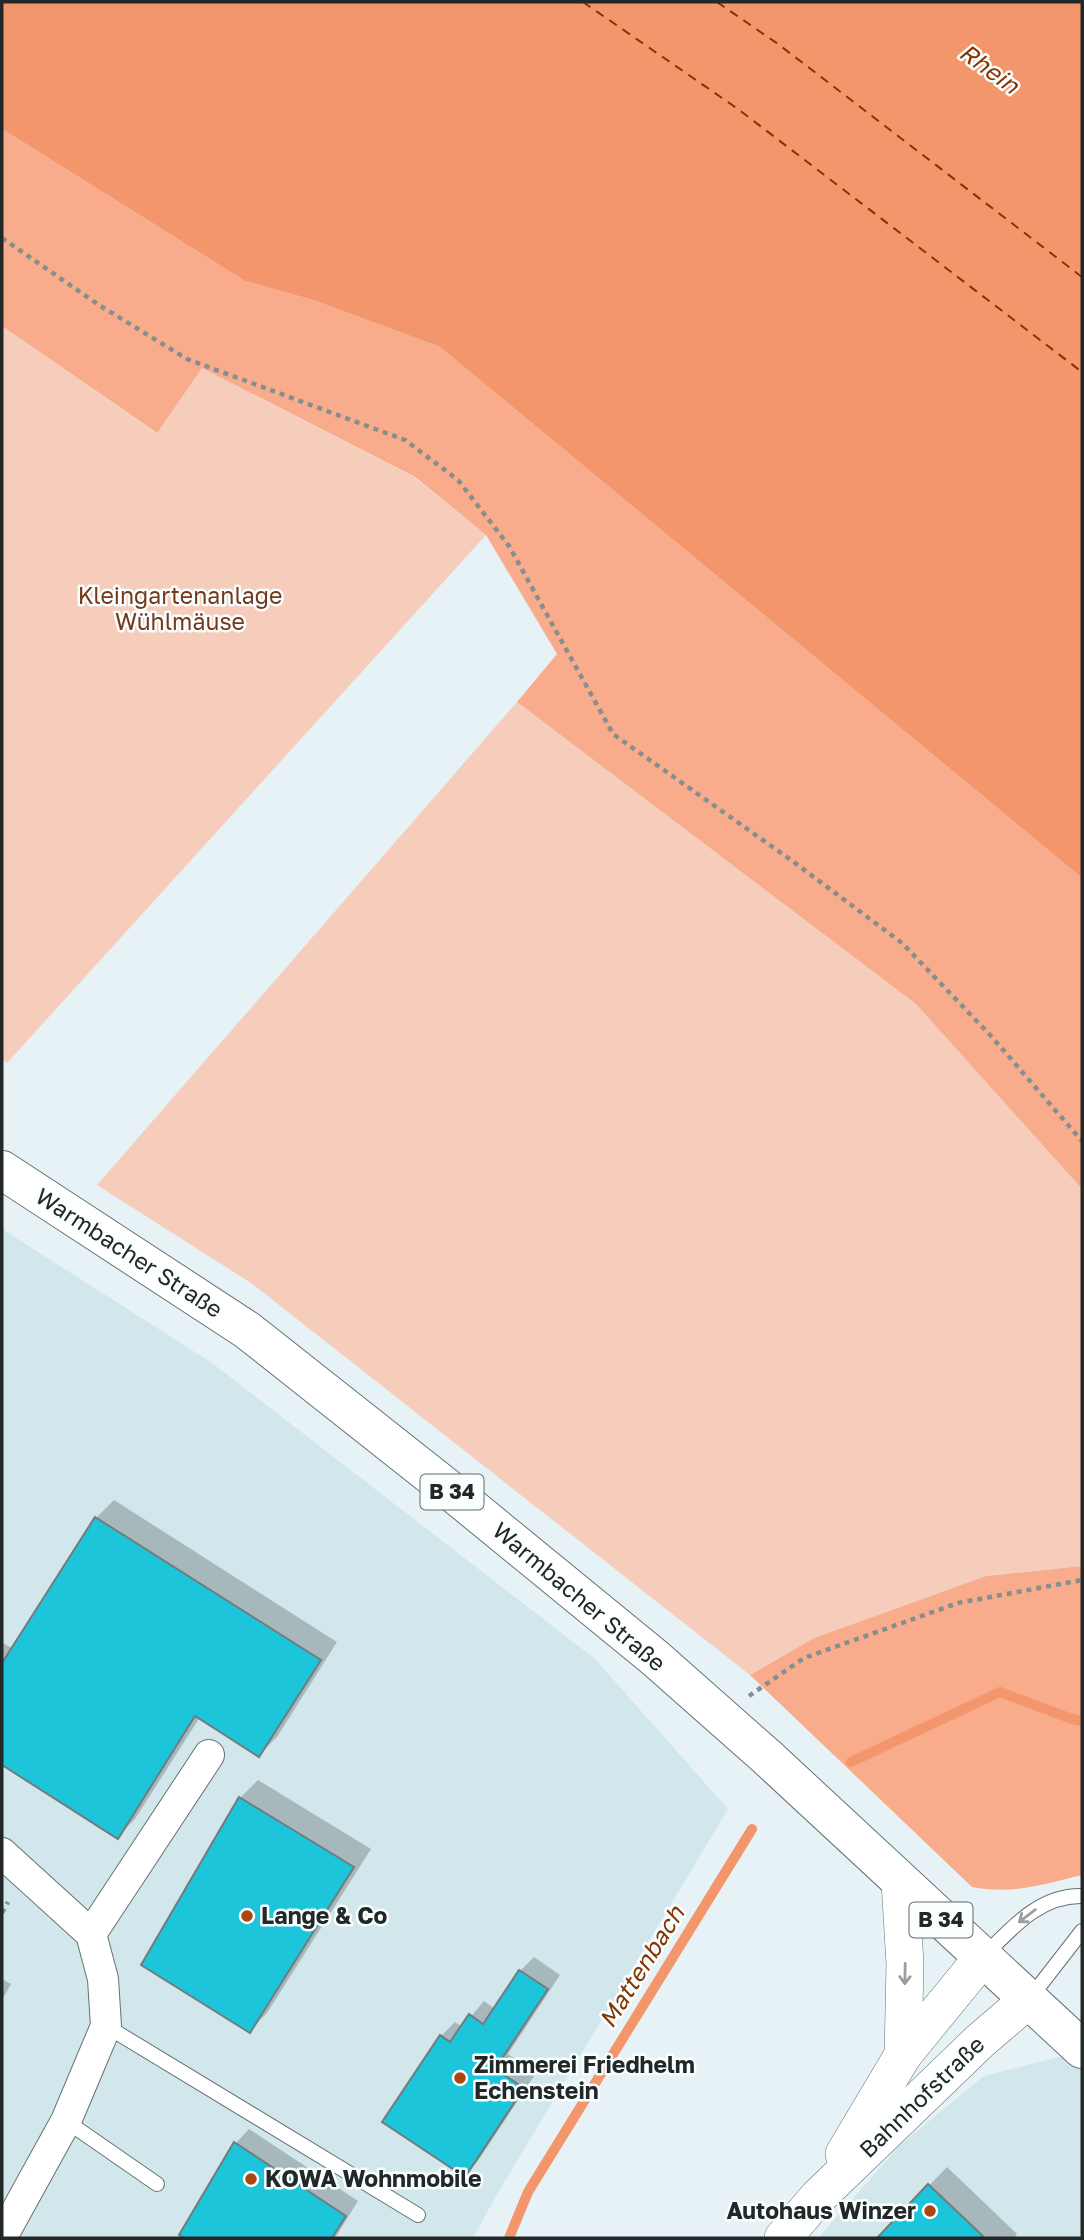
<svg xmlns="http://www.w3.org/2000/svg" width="1084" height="2240" viewBox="0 0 1084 2240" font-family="'Golos Text',sans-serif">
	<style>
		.built { fill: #d1e7eb }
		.green { fill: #f6cdbb }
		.forest { fill: #f8ac8b }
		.water { fill: #f3966c }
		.shadow { fill: #0003 }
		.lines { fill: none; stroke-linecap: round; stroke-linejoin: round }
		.stream { stroke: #f3966c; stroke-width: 10 }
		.ferry { stroke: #863401; stroke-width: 2; stroke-dasharray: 9 7; stroke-linecap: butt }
		.building { fill: #1dc5db; stroke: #717c7e; stroke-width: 2 }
		.service-casing { stroke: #667173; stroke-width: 16 }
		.minor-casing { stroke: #667173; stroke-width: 32 }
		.tertiary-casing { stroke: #667173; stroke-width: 38 }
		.primary-casing { stroke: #667173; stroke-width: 40 }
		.path { stroke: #868f90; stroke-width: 4.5; stroke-dasharray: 5 5; stroke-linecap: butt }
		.service { stroke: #fff; stroke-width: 14 }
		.minor { stroke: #fff; stroke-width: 30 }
		.tertiary { stroke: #fff; stroke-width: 37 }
		.primary { stroke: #fff; stroke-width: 38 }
		.oneway { stroke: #9c9e9e }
		.poi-dot { fill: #aa470f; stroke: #f9feff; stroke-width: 2.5 }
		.labels { text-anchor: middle; stroke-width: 5; stroke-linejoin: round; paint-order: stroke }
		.shield { fill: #f9feff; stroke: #626868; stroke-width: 2 }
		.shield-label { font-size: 21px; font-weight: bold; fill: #222727 }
		.park-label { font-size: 23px; fill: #74381b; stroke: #f9feff }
		.street-label { font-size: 23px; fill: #222727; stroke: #f9feff }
		.poi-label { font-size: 23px; font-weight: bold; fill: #222727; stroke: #f9feff; text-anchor: start }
		.water-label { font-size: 24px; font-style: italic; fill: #863401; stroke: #f9feff }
	</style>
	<rect width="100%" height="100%" fill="#e6f2f5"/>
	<g class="built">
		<path d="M2,1229L212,1363L595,1659L728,1809L496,2196L473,2238H2Z"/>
		<path d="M1067,2055L1082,2069V2238H818L900,2145L984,2076Z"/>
	</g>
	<g class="green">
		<path d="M2,326L156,433L202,368L414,477L486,535L7,1063L2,1059Z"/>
		<path d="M517,702L916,1004L1082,1189V1566L986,1576L814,1638L750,1675L251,1283L97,1185Z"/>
	</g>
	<g class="forest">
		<path d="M2,129L245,281L313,300L440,347L1082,878V1189L916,1004L517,702L557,654L486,535L415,477L202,368L157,433L2,326Z"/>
		<path d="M1082,1566V1875C1044,1884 1012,1895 972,1887L750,1675L814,1638L986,1576Z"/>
	</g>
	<path class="water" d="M2,2H1082V878L440,347L313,300L245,281L2,129Z"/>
	<g class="shadow">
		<path d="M114,1500L337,1642L277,1737L259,1755L200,1717L135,1819L117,1837L2,1763V1642L13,1649L96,1518Z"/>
		<path d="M258,1780L371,1849L267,2013L249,2031L240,1798Z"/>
		<path d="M534,1957L560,1975L508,2054L536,2073L478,2161L465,2175L441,2036L455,2022L462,2027L484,2001L495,2009L520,1971Z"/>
		<path d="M2,1979L11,1984L2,2000Z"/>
		<path d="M249,2129L358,2201L335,2238H187L181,2234L236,2143Z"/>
		<path d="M947,2167L1017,2234L1014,2238H879Z"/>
	</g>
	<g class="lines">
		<g class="stream">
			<path d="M851,1762L1000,1692L1072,1719L1082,1721"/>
			<path d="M509,2238L528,2192L752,1829"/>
		</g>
		<g class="ferry">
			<path d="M583,2L738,109L1082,372"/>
			<path d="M717,2L778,44L1082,277"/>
		</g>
	</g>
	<g class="building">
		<path d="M95,1517L321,1660L259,1757L195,1716L118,1839L2,1765V1663Z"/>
		<path d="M239,1797L354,1867L250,2033L141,1965Z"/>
		<path d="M519,1970L548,1989L495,2069L524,2088L465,2177L382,2122L440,2035L450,2042L469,2014L483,2024Z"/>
		<path d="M234,2142L346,2216L332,2238H184L179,2235Z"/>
		<path d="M928,2184L985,2238H877Z"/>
	</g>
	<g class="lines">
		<defs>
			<g id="service">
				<path d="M983,1957C1011,1929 1039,1895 1082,1896"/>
				<path d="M1030,1998L1082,1931"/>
				<path d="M106,2026L418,2215"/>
				<path d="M66,2121L157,2184"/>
			</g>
			<g id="minor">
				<path d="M2,1853L91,1934L103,1979L106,2026L66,2121L2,2237"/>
				<path d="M91,1934L209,1755"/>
			</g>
			<g id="tertiary">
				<path d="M903,2055L983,1957"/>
				<path d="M844,2154L903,2055L905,1964L900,1882"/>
				<path d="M783,2238L818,2197L980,2041L1029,1999"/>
			</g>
			<path id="primary" d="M2,1170L247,1330L457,1496L655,1658L767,1757L1082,2049"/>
		</defs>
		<use href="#service" class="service-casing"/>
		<use href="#minor" class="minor-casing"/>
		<use href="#tertiary" class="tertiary-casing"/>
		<use href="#primary" class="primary-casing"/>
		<g class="path">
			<path d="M2,238L99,305L187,359L405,440L458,480L509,546L613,734L791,860L902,943L991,1036L1082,1141"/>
			<path d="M749,1696L804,1658L958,1603L1082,1580"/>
			<path d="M2,1913L8,1902"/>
		</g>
		<use href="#service" class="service"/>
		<use href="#minor" class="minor"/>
		<use href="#tertiary" class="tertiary"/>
		<use href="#primary" class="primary"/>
	</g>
	<defs><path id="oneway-shaft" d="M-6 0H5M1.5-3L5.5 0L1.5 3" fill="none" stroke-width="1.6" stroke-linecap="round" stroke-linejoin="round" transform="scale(1.75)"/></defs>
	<g class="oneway">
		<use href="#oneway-shaft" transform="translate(1027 1916) rotate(143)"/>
		<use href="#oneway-shaft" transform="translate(905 1974) rotate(91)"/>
	</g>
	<g class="poi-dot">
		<circle cx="247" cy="1916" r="7"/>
		<circle cx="460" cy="2078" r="7"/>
		<circle cx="251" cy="2179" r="7"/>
		<circle cx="930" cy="2211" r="7"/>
	</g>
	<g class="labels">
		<g class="shield">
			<rect x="420.5" y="1474.5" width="63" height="35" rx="5"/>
			<rect x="909.5" y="1902.5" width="63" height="35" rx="5"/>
		</g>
		<g class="shield-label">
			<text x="452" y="1499">B 34</text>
			<text x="941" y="1927">B 34</text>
		</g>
		<g class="park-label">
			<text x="180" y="604">Kleingartenanlage<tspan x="180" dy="26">Wühlmäuse</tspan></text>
		</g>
		<g class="street-label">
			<text transform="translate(129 1253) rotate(33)" y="8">Warmbacher Straße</text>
			<text transform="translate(579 1597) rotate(40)" y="8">Warmbacher Straße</text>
			<text transform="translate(922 2097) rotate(-44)" y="8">Bahnhofstraße</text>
		</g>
		<g class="poi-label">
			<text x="261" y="1924">Lange &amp; Co</text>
			<text x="474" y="2073">Zimmerei Friedhelm<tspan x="474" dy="26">Echenstein</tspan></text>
			<text x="265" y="2187">KOWA Wohnmobile</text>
			<text x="916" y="2219" text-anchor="end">Autohaus Winzer</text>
		</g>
		<g class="water-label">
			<text transform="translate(989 69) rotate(36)" y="8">Rhein</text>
			<text transform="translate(642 1967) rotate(-58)" y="8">Mattenbach</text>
		</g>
	</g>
	<rect width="1084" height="2240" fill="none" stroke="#222727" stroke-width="7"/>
</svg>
